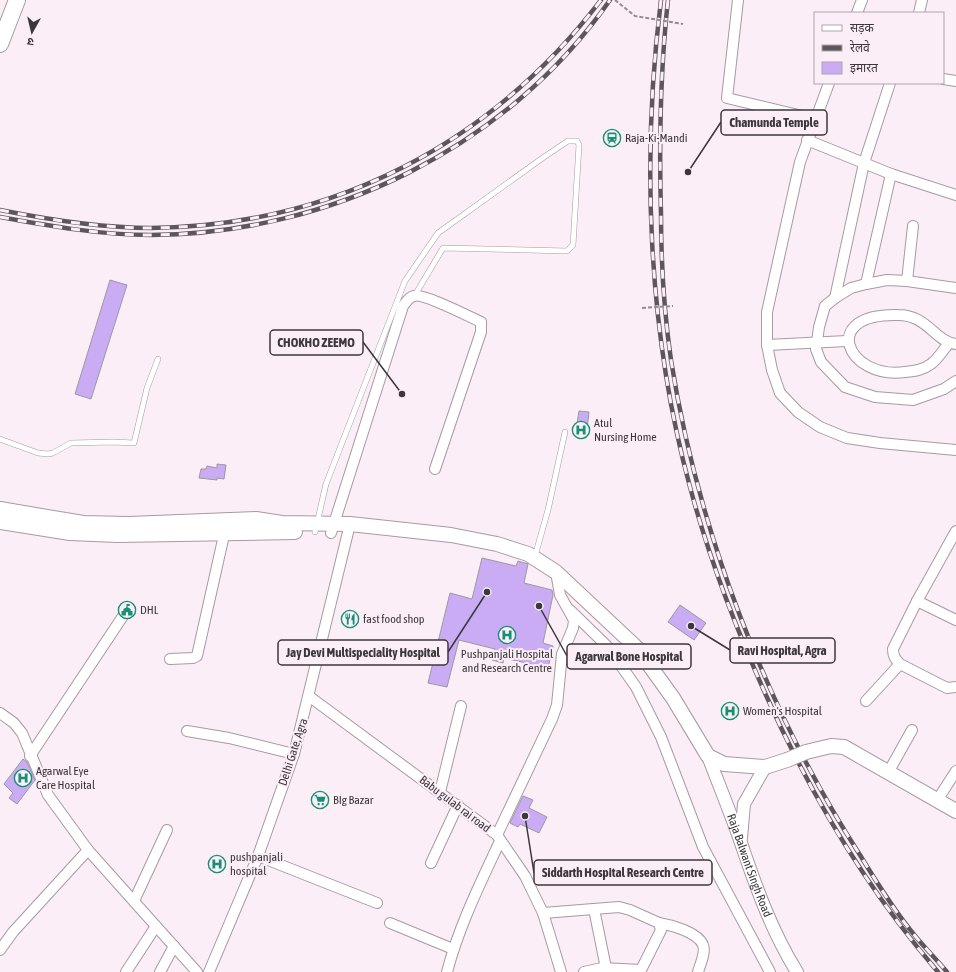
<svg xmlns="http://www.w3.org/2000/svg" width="956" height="972" viewBox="0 0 956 972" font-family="'Asap Condensed','Noto Sans Devanagari',sans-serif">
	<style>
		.building { fill: #c9acf3; stroke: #9d98a4 }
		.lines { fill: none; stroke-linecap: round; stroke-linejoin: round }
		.service-casing { stroke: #a69aa3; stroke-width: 6 }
		.minor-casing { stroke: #a69aa3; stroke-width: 12 }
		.tertiary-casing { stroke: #a69aa3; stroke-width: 14 }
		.secondary-casing { stroke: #a69aa3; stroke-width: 16 }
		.trunk-casing { stroke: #a69aa3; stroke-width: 18 }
		.service { stroke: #fff; stroke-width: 5 }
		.minor { stroke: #fff; stroke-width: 10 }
		.tertiary { stroke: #fff; stroke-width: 12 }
		.secondary { stroke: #fff; stroke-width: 14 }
		.trunk { stroke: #fff; stroke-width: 16 }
		.rail-casing { stroke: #5d575b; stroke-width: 4.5 }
		.rail { stroke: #fbeef7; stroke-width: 3; stroke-dasharray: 9; stroke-linecap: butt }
		.secondary-bridge-casing { stroke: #a69aa3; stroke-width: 16; stroke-linecap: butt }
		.path-bridge { stroke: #938b91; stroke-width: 2; stroke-dasharray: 4 2; stroke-linecap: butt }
		.secondary-bridge { stroke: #fff; stroke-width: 14 }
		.labels { text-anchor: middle; stroke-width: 4; stroke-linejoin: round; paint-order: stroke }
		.poi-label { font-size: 12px; fill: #3c373b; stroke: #fbeef7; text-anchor: start }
		.street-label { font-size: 12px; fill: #3c373b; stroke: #fbeef7 }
		.leader { fill: none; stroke: #3c373b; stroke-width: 1.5 }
		.callout-dot { fill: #3c373b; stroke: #fbeef7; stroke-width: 1.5 }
		.callout { fill: #fbeef7; stroke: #3c373b; stroke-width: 1.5 }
		.callout-label { font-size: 13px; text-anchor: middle; font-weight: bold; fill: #3c373b }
	</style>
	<rect width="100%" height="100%" fill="#fbeef7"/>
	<g class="building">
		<path d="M110,280L127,285L91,399L75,394Z"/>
		<path d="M579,411L589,412L586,438L575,436Z"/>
		<path d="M217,464L226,465L224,479L217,478V480L199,478L201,469H206L207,466L217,468Z"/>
		<path d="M482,558L516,566L518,561L528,564L524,583L552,590L553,595L543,643L553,646L548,668L504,658L503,663L492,660L495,649L459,640L447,687L428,683L450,593L472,599Z"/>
		<path d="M680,605L706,623L694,640L668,622Z"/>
		<path d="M23,759L27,762L35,780L17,804L9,798L13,793L4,784Z"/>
		<path d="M523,796L533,800L529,808L547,817L539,833L520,824L518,827L510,823Z"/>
	</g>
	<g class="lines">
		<defs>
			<g id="service">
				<path d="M0,439L38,453L48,454L53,453L71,443L113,442L134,443L147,388L158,359"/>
				<path d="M315,532L326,484L405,281L438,233L544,157L568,141H577L579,145L573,245L567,251L443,248L415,295"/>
				<path d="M535,556L548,510L565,432"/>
			</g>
			<g id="minor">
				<path d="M738,0L727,98L815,119"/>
				<path d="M857,13L862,0"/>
				<path d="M919,13L922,0"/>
				<path d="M943,79L956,81"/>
				<path d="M829,83L800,162L767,312V345L772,370L780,393L798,412L820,427L847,438L880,443L956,450"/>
				<path d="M807,140L891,174L956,195"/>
				<path d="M907,281L913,226"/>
				<path d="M866,284L891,174"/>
				<path d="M956,288L907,281L887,280L866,284L851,288L835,298L825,306L819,327L816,349L821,362L845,387L875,397L913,400L944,389L956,381"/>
				<path d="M835,298L864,163L890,83"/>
				<path d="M949,343C943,350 938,359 931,364C923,370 915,371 905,372C847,380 818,313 898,315C928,315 935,342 956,344"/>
				<path d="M767,345L847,341"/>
				<path d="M956,531L917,601L893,649C893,656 895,659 900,664L947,688L956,687"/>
				<path d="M331,533L403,306C406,302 409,297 414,296C423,293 470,317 481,322V332L435,469"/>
				<path d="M917,601L956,620"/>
				<path d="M570,610L607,646L636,687L661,737L703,847L770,972"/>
				<path d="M170,659L193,658L197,656L226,526"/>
				<path d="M310,697L497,835L525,876L543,913L561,972"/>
				<path d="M866,701L900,664"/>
				<path d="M0,713L14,723L22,733L48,795L88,850L197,972"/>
				<path d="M187,731L229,738L294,754"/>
				<path d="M30,756L127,610"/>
				<path d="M889,771L912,730"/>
				<path d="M440,792L461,706"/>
				<path d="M938,799L956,771"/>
				<path d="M497,835L552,719L557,705L562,654L573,628L574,620L560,595L556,572"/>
				<path d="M258,856L377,903"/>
				<path d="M431,863L458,805"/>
				<path d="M134,901L167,830"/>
				<path d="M594,909L606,968"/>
				<path d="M543,913L619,907L630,910L659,923L661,930L641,970L602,968L584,972"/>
				<path d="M390,923L453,949"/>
				<path d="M659,923C671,925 698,932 703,945C706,952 700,965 698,972"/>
				<path d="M0,950L13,932L88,850"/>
				<path d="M126,972L156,926"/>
				<path d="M160,972L174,946"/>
				<path d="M209,972L258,856L294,754L350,524"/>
				<path d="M447,972C459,926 480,884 500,841"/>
			</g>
			<g id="tertiary">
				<path id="s1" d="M708,756C719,785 731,814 741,843C756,887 772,932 797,972"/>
				<path d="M741,838L744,804L765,767"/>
			</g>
			<g id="secondary">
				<path d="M0,509L83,523L129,524L256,519L282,523L350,524L451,535L497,544L528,554L556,572L637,648L673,698L708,756L724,764L765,767L787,760"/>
				<path d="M0,522L70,533L117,535L295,532"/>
				<path d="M806,752L831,746L844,747L956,811"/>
			</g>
			<path id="trunk" d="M0,44L17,0"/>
		</defs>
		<use href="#service" class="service-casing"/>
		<use href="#minor" class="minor-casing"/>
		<use href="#tertiary" class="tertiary-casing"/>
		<use href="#secondary" class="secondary-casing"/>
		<use href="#trunk" class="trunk-casing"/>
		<use href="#service" class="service"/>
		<use href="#minor" class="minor"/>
		<use href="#tertiary" class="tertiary"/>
		<use href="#secondary" class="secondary"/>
		<use href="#trunk" class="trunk"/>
		<defs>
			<g id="rail">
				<path d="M661,0C641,159 648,333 690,487C709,558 735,626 765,693C810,794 866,888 938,972"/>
				<path d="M668,0C660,72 659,142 661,214C661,263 664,312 671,360C698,531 766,709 860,855C877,883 895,912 916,937C926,949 937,960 947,972"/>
				<path d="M0,210C50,220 101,228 151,228C333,226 491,144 601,0"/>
				<path d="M0,217C50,226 100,235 151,235C329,234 507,148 610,0"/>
			</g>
		</defs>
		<use href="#rail" class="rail-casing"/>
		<use href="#rail" class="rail"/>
		<defs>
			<path id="secondary-bridge" d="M787,760L806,752"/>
		</defs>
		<use href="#secondary-bridge" class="secondary-bridge-casing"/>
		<g class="path-bridge">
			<path d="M615,0L635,16L683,24"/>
			<path d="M642,308L673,306"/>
		</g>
		<use href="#secondary-bridge" class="secondary-bridge"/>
	</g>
	<defs>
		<symbol id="station-ring" viewBox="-11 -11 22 22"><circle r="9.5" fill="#fbeef7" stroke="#149075" stroke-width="1.5"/><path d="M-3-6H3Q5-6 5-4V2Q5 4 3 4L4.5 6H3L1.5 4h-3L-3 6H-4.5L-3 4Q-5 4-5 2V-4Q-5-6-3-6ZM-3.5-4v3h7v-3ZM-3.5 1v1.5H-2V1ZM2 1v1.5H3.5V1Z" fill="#149075"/></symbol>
		<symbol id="hospital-ring" viewBox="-11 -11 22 22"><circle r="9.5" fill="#fbeef7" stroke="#149075" stroke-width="1.5"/><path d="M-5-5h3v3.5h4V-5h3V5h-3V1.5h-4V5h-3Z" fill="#149075"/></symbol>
		<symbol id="civic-ring" viewBox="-11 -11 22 22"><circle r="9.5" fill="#fbeef7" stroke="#149075" stroke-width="1.5"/><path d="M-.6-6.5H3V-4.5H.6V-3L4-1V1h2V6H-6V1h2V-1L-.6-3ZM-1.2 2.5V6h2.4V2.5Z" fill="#149075"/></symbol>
		<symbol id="restaurant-ring" viewBox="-11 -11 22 22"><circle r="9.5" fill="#fbeef7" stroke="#149075" stroke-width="1.5"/><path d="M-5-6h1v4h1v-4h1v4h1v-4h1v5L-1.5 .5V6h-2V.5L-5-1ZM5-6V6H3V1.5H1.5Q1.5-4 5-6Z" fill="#149075"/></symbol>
		<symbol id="supermarket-ring" viewBox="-11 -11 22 22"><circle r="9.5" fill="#fbeef7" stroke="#149075" stroke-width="1.5"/><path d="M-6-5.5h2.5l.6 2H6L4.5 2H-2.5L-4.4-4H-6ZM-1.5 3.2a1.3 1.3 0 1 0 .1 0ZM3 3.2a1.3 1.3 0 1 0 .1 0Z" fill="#149075"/></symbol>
	</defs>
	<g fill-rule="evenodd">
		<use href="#station-ring" x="602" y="128" width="20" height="20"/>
		<use href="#hospital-ring" x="571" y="420" width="20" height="20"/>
		<use href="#civic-ring" x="117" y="600" width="20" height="20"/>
		<use href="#restaurant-ring" x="340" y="609" width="20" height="20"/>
		<use href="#hospital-ring" x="497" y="625" width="20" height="20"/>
		<use href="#hospital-ring" x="720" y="701" width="20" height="20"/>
		<use href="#hospital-ring" x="13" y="768" width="20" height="20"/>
		<use href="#supermarket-ring" x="310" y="790" width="20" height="20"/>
		<use href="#hospital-ring" x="207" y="854" width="20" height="20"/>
	</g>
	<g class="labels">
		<g class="poi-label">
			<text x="625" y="142">Raja-Ki-Mandi</text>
			<text x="594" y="427">Atul<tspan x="594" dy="14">Nursing Home</tspan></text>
			<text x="140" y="614">DHL</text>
			<text x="363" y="623">fast food shop</text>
			<text x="507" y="658" text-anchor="middle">Pushpanjali Hospital<tspan x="507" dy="14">and Research Centre</tspan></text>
			<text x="743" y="715">Women's Hospital</text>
			<text x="36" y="775">Agarwal Eye<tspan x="36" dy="14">Care Hospital</tspan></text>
			<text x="333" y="804">BIg Bazar</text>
			<text x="230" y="861">pushpanjali<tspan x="230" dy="14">hospital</tspan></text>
		</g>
		<g class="street-label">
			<text transform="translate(293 752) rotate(-72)" y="4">Delhi Gate, Agra</text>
			<text transform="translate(455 804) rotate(37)" y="4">Babu gulab rai road</text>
			<text dy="4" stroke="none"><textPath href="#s1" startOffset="117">Raja Balwant Singh Road</textPath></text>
		</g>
	</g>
	<path class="leader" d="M688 172L721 122M402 394L363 342M691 626L730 650M487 592L448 652M539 606L567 656M525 816L534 873"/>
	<g class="callout-dot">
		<circle cx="688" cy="172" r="4"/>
		<circle cx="402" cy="394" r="4"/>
		<circle cx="691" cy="626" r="4"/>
		<circle cx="487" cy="592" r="4"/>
		<circle cx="539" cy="606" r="4"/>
		<circle cx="525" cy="816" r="4"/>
	</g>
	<g class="callout">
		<rect x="721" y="110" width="106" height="25" rx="4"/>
		<rect x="270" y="330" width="93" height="25" rx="4"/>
		<rect x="730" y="638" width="105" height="25" rx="4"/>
		<rect x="278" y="640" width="170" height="25" rx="4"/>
		<rect x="567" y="644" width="124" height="25" rx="4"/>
		<rect x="534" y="860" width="178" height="25" rx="4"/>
	</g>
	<g class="callout-label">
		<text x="774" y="127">Chamunda Temple</text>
		<text x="316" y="347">CHOKHO ZEEMO</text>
		<text x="782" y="655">Ravi Hospital, Agra</text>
		<text x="363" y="657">Jay Devi Multispeciality Hospital</text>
		<text x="629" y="661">Agarwal Bone Hospital</text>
		<text x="623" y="877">Siddarth Hospital Research Centre</text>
	</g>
	<rect x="814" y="12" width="130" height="72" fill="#fbeef7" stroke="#afa5ac"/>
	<rect x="822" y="25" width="20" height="6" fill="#ffffff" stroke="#afa5ac"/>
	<text x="850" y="32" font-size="12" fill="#3c373b">सड़क</text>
	<rect x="822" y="45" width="20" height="6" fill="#5d575b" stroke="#afa5ac"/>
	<text x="850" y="52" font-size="12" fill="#3c373b">रेलवे</text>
	<rect x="822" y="62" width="20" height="12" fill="#c9acf3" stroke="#afa5ac"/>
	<text x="850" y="72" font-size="12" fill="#3c373b">इमारत</text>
	<g transform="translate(32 32) rotate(188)" stroke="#fbeef7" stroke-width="3" paint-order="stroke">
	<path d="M0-3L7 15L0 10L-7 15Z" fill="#3c373b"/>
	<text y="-6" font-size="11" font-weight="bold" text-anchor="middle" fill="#3c373b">उ</text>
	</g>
</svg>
